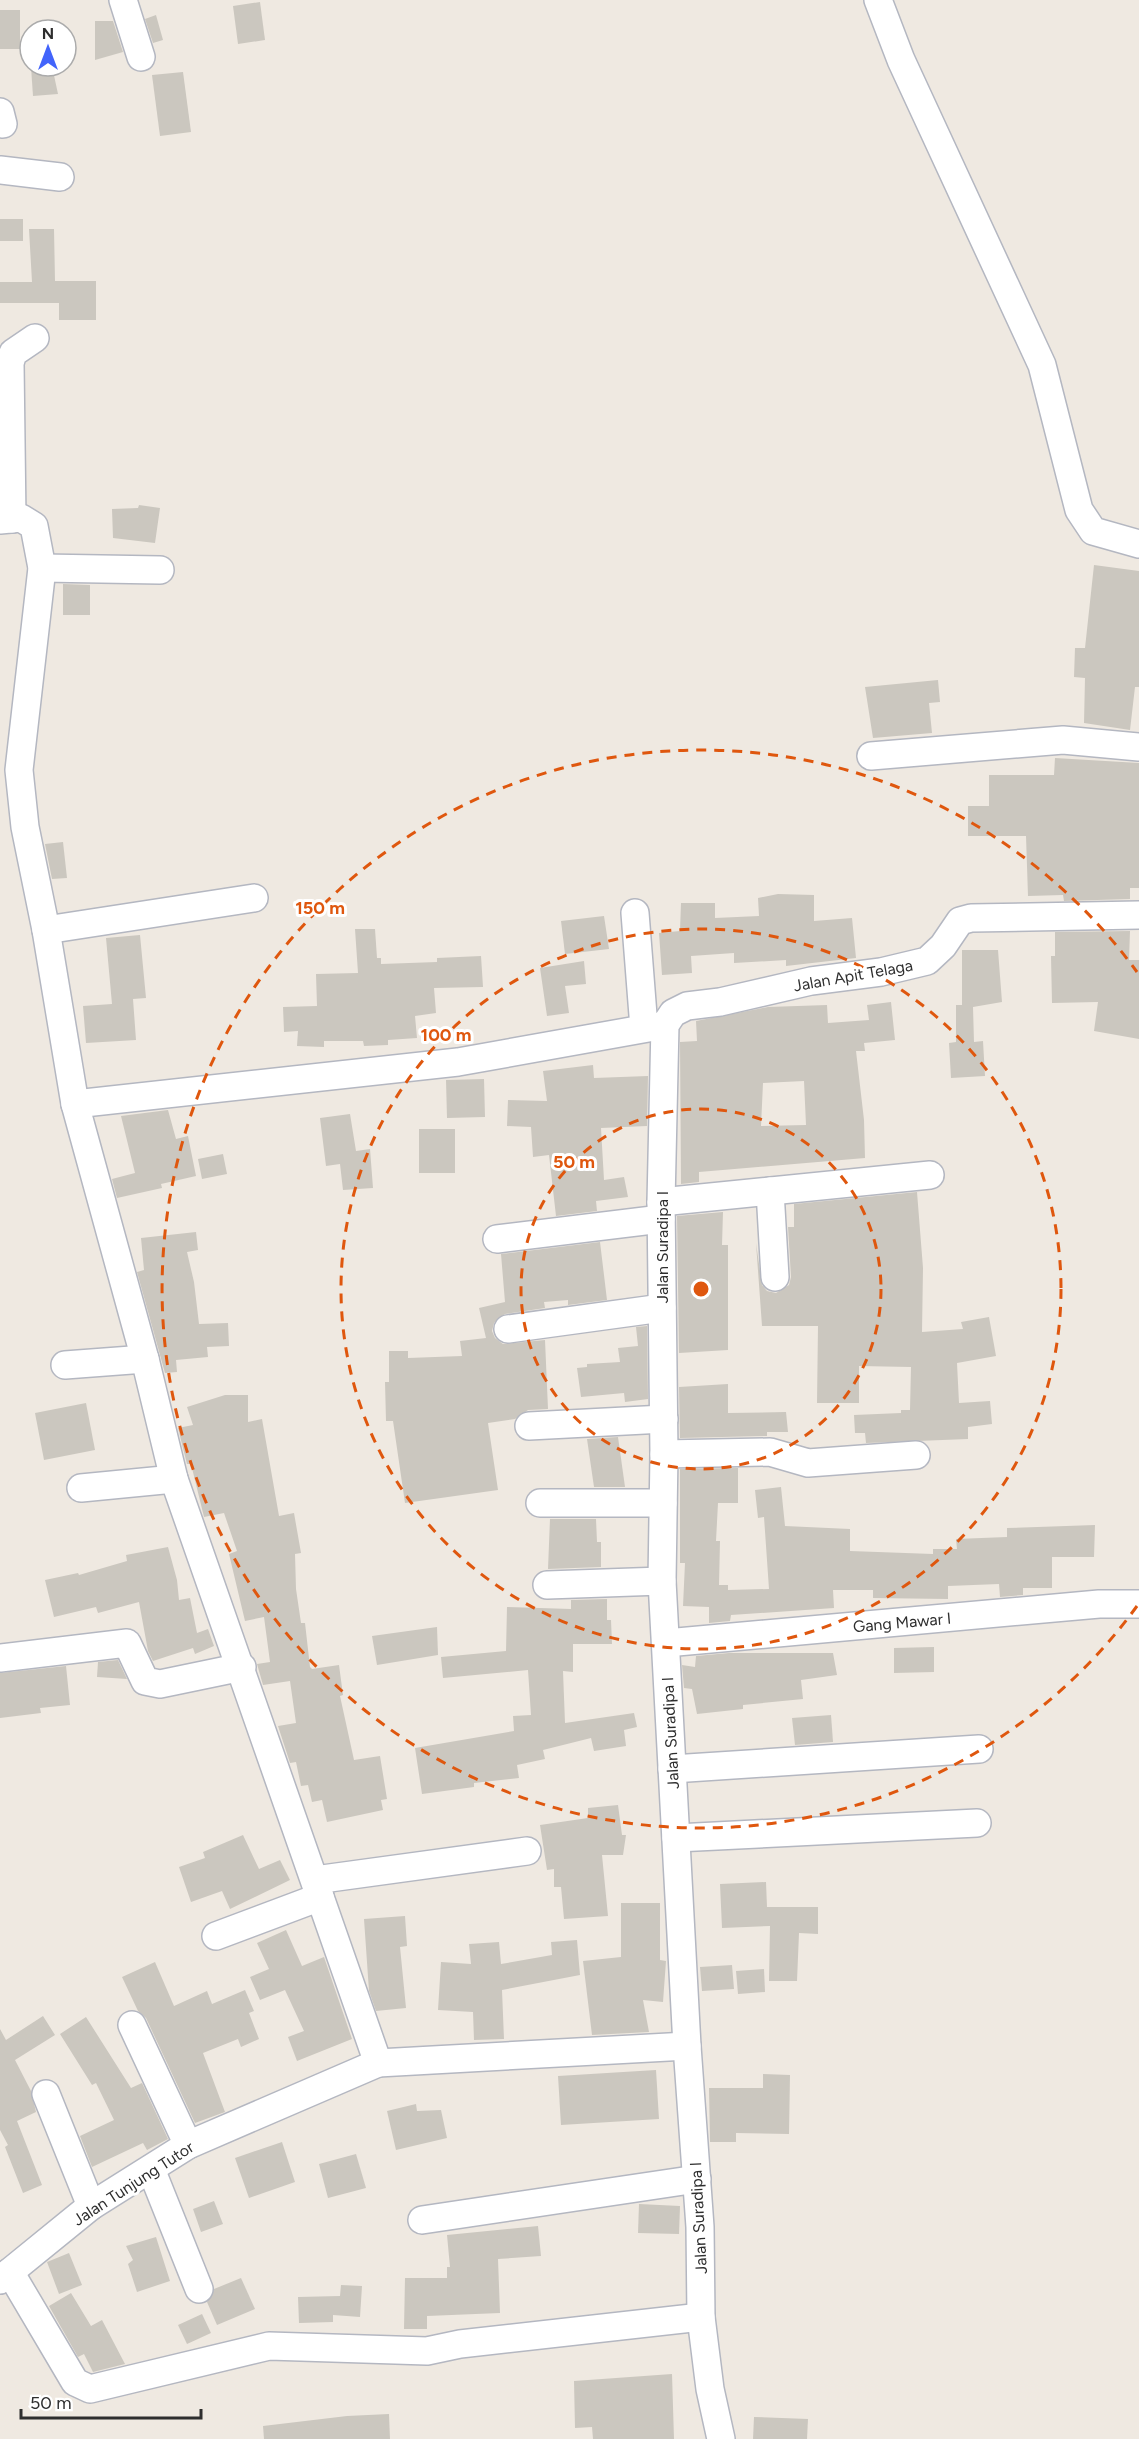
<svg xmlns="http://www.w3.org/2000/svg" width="1139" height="2439" viewBox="0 0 1139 2439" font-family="Figtree,sans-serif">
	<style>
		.building { fill: #cbc7bf; fill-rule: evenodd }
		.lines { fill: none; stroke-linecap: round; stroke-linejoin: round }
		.minor-casing { stroke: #b4b7c1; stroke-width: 30 }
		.minor { stroke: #fff; stroke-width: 27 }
		.ring { fill: none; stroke: #df570e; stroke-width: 3; stroke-dasharray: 10 8 }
		.labels { text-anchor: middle; stroke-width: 6; stroke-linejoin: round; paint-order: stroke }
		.street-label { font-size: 16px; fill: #2e2e2e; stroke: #fff }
		.centre { fill: #df570e; stroke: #fff; stroke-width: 3 }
		.ring-label { font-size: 18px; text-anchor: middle; font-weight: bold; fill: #df570e; stroke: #fff; stroke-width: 6; stroke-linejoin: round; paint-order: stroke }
	</style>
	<rect width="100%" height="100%" fill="#efe9e1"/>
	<g class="building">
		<path d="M260,2L265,40L238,44L233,6Z"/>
		<rect x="0" y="10" width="20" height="39"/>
		<path d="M156,15L163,40L153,43L145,19Z"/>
		<path d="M95,21H113L123,52L95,60Z"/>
		<path d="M52,66L58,94L33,96L31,67Z"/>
		<path d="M183,72L191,132L160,136L152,75Z"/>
		<rect x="0" y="219" width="23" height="22"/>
		<path d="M29,229H54L55,281H96V320H59V303H0V282H32Z"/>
		<path d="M139,505L160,508L155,543L113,538L112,509L138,508Z"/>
		<path d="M1094,565L1139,571V687H1135L1130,730L1084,723L1085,678L1074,677L1075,648H1085Z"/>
		<path d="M63,584L90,585V615H63Z"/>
		<path d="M938,680L940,702L929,703L932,733L873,738L865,687Z"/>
		<path d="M1055,758L1139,763V888H1130V899L1064,901L1063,895L1028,896L1026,836H968V806H989V775H1054Z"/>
		<path d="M63,842L67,878L52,879L45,844Z"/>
		<path d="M778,894L814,895V921L852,918L856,958L786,966V960L734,963V953L691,956L692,973L662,975L659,933L680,931L681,903H715V918L759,916L758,898Z"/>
		<path d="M604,916L609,949L565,954L561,921Z"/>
		<path d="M355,929H375L377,958H381V964L437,962V958L481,956L483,987L434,988L436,1013L415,1016L417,1038L388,1040V1045L364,1046L363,1041H324V1047L297,1046L298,1031L284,1032L283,1007L317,1006L316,974L358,973Z"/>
		<path d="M1130,931L1129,960H1139V1039L1094,1031L1098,1002L1052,1003L1051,956H1055V932Z"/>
		<path d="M140,935L146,998L133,999L136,1040L86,1043L83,1006L112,1004L106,938Z"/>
		<path d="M962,950H998L1002,1002L973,1007L974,1042L983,1041L985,1076L951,1078L949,1043L956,1042V1005H962Z"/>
		<path d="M584,961L586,984L565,986L569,1013L547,1016L540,968Z"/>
		<path d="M891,1002L895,1040L864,1043L865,1051H856L864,1120L865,1158L699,1172V1182L681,1184L680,1042L697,1041L696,1021L768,1007L827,1005L828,1023L869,1020L867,1005ZM804,1081L806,1125L761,1126L763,1083Z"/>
		<path d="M593,1065L594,1078L648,1076L647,1126L601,1128L604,1180L624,1177L628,1197L596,1201L597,1211L556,1216L549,1155L533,1157L531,1127L507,1126L508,1100L547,1101L543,1071Z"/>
		<path d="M484,1079L485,1117L447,1118L446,1080Z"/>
		<path d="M168,1110L176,1139L188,1136L196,1176L161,1184L162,1188L117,1198L112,1179L135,1173L121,1116Z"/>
		<path d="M350,1114L356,1151L370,1149L373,1188L343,1190L340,1164L326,1166L320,1118Z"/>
		<rect x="419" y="1129" width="36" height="44"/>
		<path d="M223,1154L227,1174L202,1179L198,1159Z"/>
		<path d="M917,1192L923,1268L922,1332L963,1329L961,1322L989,1317L996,1356L957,1363L959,1403L990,1401L992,1424L968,1427V1439L866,1443L865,1433H855L854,1415L901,1413V1410H910L911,1367L859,1366V1403H817L818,1326H762L756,1243L762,1285L767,1291L776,1293L789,1285L791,1277L788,1227H794V1204Z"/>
		<path d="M723,1212L722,1245H728V1350L679,1353L677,1216Z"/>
		<path d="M196,1232L198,1250L187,1252L194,1282L199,1324L228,1323L229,1346L207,1347L208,1357L176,1360L177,1372L165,1373L137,1272L144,1270L141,1238Z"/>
		<path d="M600,1242L607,1300L568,1305V1300L544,1302L545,1308L505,1314L494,1323L492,1331L495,1338L503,1344L545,1340L548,1409L528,1410L515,1419L488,1423L498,1490L405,1503L393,1421H386L385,1382H389V1351H408V1358L462,1356L460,1341L486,1338L479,1308L505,1302L501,1254Z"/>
		<path d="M647,1326L648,1399L625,1402L624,1393L581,1397L577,1368L587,1367V1364L620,1362L618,1348L638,1346L636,1327Z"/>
		<path d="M728,1384V1413L786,1412L788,1432H767V1436L680,1438L679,1387Z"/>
		<path d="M225,1395H248V1422L262,1419L279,1516L294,1513L301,1553L295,1554L296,1589L301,1623H305L310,1667L312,1669L339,1665L343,1695L340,1696L354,1760L380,1756L387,1799L381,1800L383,1810L327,1822L322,1800L312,1802L308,1785L301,1786L296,1762L290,1763L278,1726L296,1723L290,1681L263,1685L257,1664L270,1662L264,1617L245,1621L229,1554L237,1551L224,1513L204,1517L191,1464H187L178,1428L193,1425L187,1407Z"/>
		<path d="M86,1403L95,1450L44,1460L35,1413Z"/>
		<path d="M618,1437L625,1487H594L587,1439Z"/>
		<path d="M738,1468V1503H718L716,1541H720L719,1585H728V1590L769,1589L764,1517L758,1518L755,1490L781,1487L785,1526L850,1529V1551L933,1554V1549H957L956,1539L1007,1537V1528L1095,1525L1094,1557H1052V1588H1023V1595L1000,1597L999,1584L948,1586V1599L873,1598V1590H833L834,1608L731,1615L730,1621L709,1623V1607L683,1606L685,1563H680V1469Z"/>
		<path d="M550,1519H596L597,1542H601V1567L548,1569Z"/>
		<path d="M168,1547L177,1580L179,1600L190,1598L197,1633L208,1629L214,1646L195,1654L193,1648L153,1661L148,1651L139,1602L98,1613L96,1607L54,1617L45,1580L78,1573L79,1575L127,1561L126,1555Z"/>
		<path d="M607,1599V1620H611L612,1644H573V1672L563,1671L565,1723L634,1713L637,1727L624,1730L626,1746L594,1751L591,1738L543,1750L545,1759L517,1765L519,1778L474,1783V1787L422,1794L415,1748L514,1731L513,1716L531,1715L528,1670L443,1678L441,1657L506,1651L507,1607L571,1609V1600Z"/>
		<path d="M437,1627L438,1655L377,1665L372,1636Z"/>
		<path d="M934,1647V1672L894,1673V1648Z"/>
		<path d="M729,1653H833L837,1675L801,1680L803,1699L743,1705V1709L697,1714L692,1689L684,1688L682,1665L695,1667L696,1656Z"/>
		<path d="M118,1660L127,1679L97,1677L98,1662Z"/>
		<path d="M66,1666L70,1705L40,1708L41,1713L0,1718V1673Z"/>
		<path d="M831,1715L833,1742L795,1745L792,1718Z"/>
		<path d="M618,1805L622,1835H626L623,1855H602L608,1916L564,1919L561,1887H554V1869L547,1870L540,1825L588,1818V1808Z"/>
		<path d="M243,1835L259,1869L280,1860L290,1880L230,1909L222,1891L191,1902L179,1867L205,1858L203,1852Z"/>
		<path d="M766,1882L767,1907H818V1934L799,1933L797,1981H769L770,1926L722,1928L720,1884Z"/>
		<path d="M621,1903H660V1960L666,1961L663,2002L643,2000L649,2032L592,2035L583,1961L621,1957Z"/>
		<path d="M405,1916L407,1946L400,1947L406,2008L376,2011L369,1991L364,1919Z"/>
		<path d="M286,1930L302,1966L324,1957L352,2039L297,2061L288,2037L304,2031L285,1990L260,2000L250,1977L269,1969L257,1943Z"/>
		<path d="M577,1940L580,1975L502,1990L504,2039L474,2040L473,2012L438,2010L441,1962L471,1964L469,1944L499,1942L501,1964L552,1955L551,1942Z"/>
		<path d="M155,1962L174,2006L207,1991L212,2004L245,1990L254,2011L249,2013L259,2039L241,2047L238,2039L203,2053L225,2112L195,2123L146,2018L138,2011L122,1977Z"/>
		<path d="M732,1965L734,1989L702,1991L700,1967Z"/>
		<path d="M764,1969L765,1992L738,1994L736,1971Z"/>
		<path d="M43,2016L55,2035L15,2060L31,2091L36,2112L17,2121L42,2185L23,2193L5,2147L8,2145L0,2130V2029L6,2040Z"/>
		<path d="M86,2017L131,2088L142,2083L168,2139L147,2150L143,2143L92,2167L80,2136L114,2120L96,2083L92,2085L60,2034Z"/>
		<path d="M656,2070L659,2119L561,2125L558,2076Z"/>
		<path d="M763,2074L790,2075L789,2134L736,2133V2142H710L709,2088H763Z"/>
		<path d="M416,2104L417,2111L441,2110L447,2138L396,2150L387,2111Z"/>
		<path d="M282,2142L295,2182L249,2198L235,2158Z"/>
		<path d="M356,2154L366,2188L328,2198L319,2164Z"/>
		<path d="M214,2201L223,2224L201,2232L193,2209Z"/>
		<path d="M639,2204L680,2206L679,2234L638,2233Z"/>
		<path d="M538,2226L541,2256L498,2259L500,2313L427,2316V2329H404L405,2278H447V2267H450L447,2235Z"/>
		<path d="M156,2237L170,2281L137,2292L128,2264L133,2260L126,2246Z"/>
		<path d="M69,2253L82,2285L59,2294L47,2262Z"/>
		<path d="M241,2278L255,2309L217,2325L207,2302L214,2289Z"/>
		<path d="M341,2285L362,2286L360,2317L333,2315V2322L299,2323L298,2297L340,2296Z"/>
		<path d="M71,2293L91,2326L102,2320L125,2364L93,2372L84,2354L78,2357L49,2306Z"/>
		<path d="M202,2314L211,2333L187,2344L178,2325Z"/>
		<path d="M672,2374L674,2439H593L592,2427L575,2428L574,2381Z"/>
		<path d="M389,2414L390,2439H264L263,2426L347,2416Z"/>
		<path d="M754,2417L808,2419L807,2439H753Z"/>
	</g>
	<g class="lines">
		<defs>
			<g id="minor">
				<path d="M123,0L141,57"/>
				<path d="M878,0L901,60L1042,365L1079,510L1093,531L1139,544"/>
				<path d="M0,112L3,124"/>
				<path d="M0,170L60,177"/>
				<path d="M12,519L10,363L13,353L35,338"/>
				<path d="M0,520L21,518L34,526L42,568L19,770L25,827L46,930L75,1104L145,1359L174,1479L378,2063L687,2046"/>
				<path d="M42,568L160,570"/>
				<path d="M871,756L1063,740L1139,747"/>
				<path d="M635,913L644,1028"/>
				<path d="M46,930L254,898"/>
				<path d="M75,1104L458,1062L665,1025"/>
				<path d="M770,1191L775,1277"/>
				<path d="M661,1202L930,1175"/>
				<path d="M497,1239L661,1219"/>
				<path d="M508,1329L662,1308"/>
				<path d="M65,1365L145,1359"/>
				<path d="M529,1426L664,1419"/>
				<path d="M664,1454L770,1452L808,1463L916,1455"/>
				<path d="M81,1488L174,1479"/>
				<path d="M540,1503H663"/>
				<path d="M547,1585L662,1581"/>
				<path d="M666,1643L1099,1604H1139"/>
				<path d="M0,1658L127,1643L145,1681L160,1684L242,1667"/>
				<path d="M672,1769L979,1749"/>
				<path d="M676,1838L977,1823"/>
				<path d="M315,1880L527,1851"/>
				<path d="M216,1936L320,1897"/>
				<path d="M132,2025L188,2145"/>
				<path d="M46,2094L91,2206"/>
				<path d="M151,2169L199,2289"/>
				<path d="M422,2220L697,2179"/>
				<path d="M10,2272L75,2382L90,2389L269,2346L427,2351L460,2344L701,2317"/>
				<path d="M0,2280L91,2206L188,2145L378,2063"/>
				<path d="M721,2439L710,2389L701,2317L700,2227L687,2046L662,1581L664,1454L661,1202L665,1025L673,1013L687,1006L720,1002L811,981L881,972L927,961L943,946L960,921L971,918L1139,915"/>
			</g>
		</defs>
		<use href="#minor" class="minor-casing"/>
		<use href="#minor" class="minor"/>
	</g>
	<g class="ring">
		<circle cx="701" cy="1289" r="180"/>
		<circle cx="701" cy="1289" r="360"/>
		<path d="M1137 1606A539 539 0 1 1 1137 972"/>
	</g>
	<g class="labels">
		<g class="street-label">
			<text transform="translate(853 975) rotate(-10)" y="6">Jalan Apit Telaga</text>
			<text transform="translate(662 1247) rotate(-90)" y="6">Jalan Suradipa I</text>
			<text transform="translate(902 1622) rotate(-5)" y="6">Gang Mawar I</text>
			<text transform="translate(670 1733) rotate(-93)" y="6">Jalan Suradipa I</text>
			<text transform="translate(133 2183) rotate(-33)" y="6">Jalan Tunjung Tutor</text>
			<text transform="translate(698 2218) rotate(-93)" y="6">Jalan Suradipa I</text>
		</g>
	</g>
	<circle cx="701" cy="1289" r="9" class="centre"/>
	<g class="ring-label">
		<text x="320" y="914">150 m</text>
		<text x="446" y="1041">100 m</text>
		<text x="574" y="1168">50 m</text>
	</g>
	<g transform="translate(48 48)"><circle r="28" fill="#ffffff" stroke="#ababab" stroke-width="1.5"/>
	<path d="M0-4.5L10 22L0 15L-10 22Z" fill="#4264fb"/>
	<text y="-9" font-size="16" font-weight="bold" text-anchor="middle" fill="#2e2e2e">N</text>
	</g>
	<path d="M21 2409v9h180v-9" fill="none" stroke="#2e2e2e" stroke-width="3"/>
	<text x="30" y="2409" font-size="18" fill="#2e2e2e" stroke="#ffffff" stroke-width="4.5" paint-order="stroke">50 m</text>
</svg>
